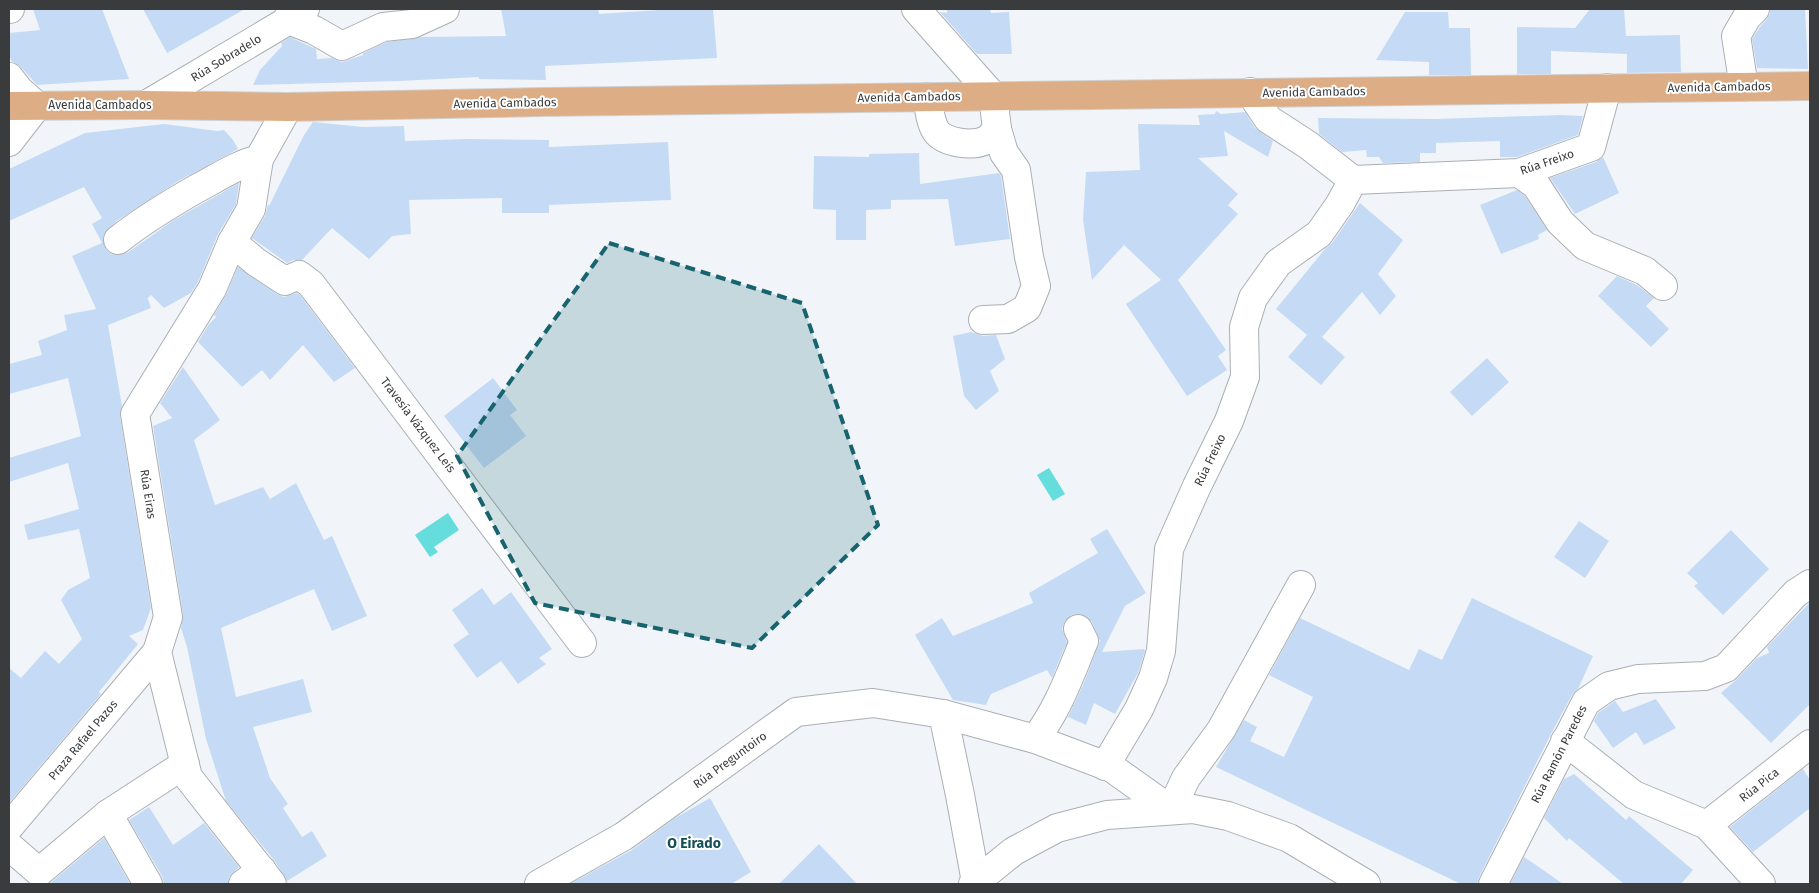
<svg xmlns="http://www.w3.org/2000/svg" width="1819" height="893" viewBox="0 0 1819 893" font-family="'Fira Sans',sans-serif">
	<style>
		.water { fill: #6dd }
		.building { fill: #c5dbf5 }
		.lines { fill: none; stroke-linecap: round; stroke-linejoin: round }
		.minor-casing { stroke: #abafb4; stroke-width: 30 }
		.major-casing { stroke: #cfd0d0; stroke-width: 30 }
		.minor { stroke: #fff; stroke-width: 28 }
		.major { stroke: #ddad85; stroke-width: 28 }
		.marked { fill: #17636e; fill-opacity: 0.2; stroke: #17636e; stroke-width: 4; stroke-dasharray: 10 6; stroke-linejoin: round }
		.labels { text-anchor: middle; stroke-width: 4; stroke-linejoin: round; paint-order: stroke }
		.street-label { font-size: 12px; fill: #393b3d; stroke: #fff }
		.neighbourhood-label { font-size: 14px; font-weight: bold; fill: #144f58; stroke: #fff }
	</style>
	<rect width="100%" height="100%" fill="#f1f5fa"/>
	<g class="water">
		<path d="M1049,468L1065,494L1053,501L1037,475Z"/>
		<path d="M448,513L459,530L434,547L438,552L430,557L415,535Z"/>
	</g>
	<g class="building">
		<path d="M33,9H102L129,79L37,85L21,67L12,62L9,55V33L40,30Z"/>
		<path d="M143,9H245L167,53Z"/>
		<path d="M501,9H598L599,14L673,9H713L717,58L545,66L546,80L479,79V77L399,81L253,85L260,70L282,46L281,43L290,37L316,49L317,59L332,58L342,62L363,55V53L387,42L421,37L506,36Z"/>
		<path d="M947,9H990L991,13L1009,12L1012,54H977L940,12L947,13Z"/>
		<path d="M1590,9H1624L1626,36L1680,35L1681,72L1627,73V54L1551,51V74H1517V27L1575,28Z"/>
		<path d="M1770,9H1805L1808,69L1757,68L1752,39L1760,27L1766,20L1770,14Z"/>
		<path d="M1405,12H1448L1449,28H1470L1471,75H1429V62L1376,60Z"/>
		<path d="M1216,111L1221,114L1245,112L1255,128L1273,141L1268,157L1224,131L1228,156L1198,158L1238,194L1228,205L1238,214L1178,280L1226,350L1218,356L1227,370L1187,396L1126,304L1161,280L1124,245L1092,280L1083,220L1086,172L1140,170L1138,124L1200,125L1198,115L1215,114Z"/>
		<path d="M1560,115L1583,116L1578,135L1517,157H1500V141L1436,143V153H1420V162L1383,163L1379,157H1367L1366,150L1342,152L1319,134L1318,118L1435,119Z"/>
		<path d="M313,122L363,127L404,126L405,141L466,139L549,140V147L668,142L671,200L549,205V213H502V198L409,200L411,234L392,236L369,259L332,228L302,260H293L287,263L252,238L265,216L268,204L269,206L304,135Z"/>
		<path d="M164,124L218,131L224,130L233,140L238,149L178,181L118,220L104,234L103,242L106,250L112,254L120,255L127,253L174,220L239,183L236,204L218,234L198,282L191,293L164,308L151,295L147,299H148L151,308L108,325L122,406L120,417L151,608L143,630L129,636L138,644L99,692L101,694L9,803V668L21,678L45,651L59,664L82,639L61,600L68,590L90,578L79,529L28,540L24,525L79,509L68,463L9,482V458L81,436L68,378L9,394V364L42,355L38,341L67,330L64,315L96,309L72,256L102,243L92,224L102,218L84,187L9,221V169L85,133Z"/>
		<path d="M919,153L920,184L999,173L1001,176L1010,239L955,246L948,199L891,200V209L866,210V240H836V210L813,209L814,156L869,157V154Z"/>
		<path d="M1603,157L1619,193L1575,214L1550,178L1596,162Z"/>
		<path d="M1517,190L1525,196L1547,230L1538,235L1539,239L1501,254L1480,205Z"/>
		<path d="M1360,203L1403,240L1378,274L1396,296L1380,315L1362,292L1322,337L1345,357L1321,385L1288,357L1307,335L1276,309L1325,249L1332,243Z"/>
		<path d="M238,267L277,294L284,297L297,293L300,295L355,368L334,382L303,345L270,380L262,370L242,387L198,342L209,324L216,317L214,315L226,295Z"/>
		<path d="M1617,276L1637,285L1654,298L1646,306L1669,329L1651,347L1598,296Z"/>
		<path d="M971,332L983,336L996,335L1005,359L990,371L999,391L976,410L964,396L953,336Z"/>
		<path d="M1487,358L1509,382L1472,416L1450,392Z"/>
		<path d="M183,367L220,420L194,440L215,505L263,487L270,499L296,483L324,540L332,536L367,616L332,631L314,589L221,628L236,697L303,679L312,712L253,727L270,778L288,804L283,808L302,837L312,831L327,856L287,881L274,860L226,801L206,739L187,647L181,628L183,614L153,426L172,418L160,403Z"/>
		<path d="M493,378L517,410L510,415L526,436L484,468L444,416Z"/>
		<path d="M1579,521L1609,541L1585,578L1554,557Z"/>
		<path d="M1107,529L1146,593L1125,606L1102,652L1144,649L1145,651L1138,673L1115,714L1094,703L1086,725L1068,717L1083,685L1100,641L1092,622L1086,616L1079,614L1071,615L1065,621L1062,629L1067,642L1052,678L1047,670L991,694L986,705L953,700L915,635L942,618L953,636L1033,603L1029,593L1098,553L1090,539Z"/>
		<path d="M1731,530L1769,569L1723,615L1694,586L1698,583L1687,573Z"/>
		<path d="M482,588L494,605L511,592L552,649L539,658L546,664L518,684L501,661L477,678L453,645L469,634L452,610Z"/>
		<path d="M1472,598L1593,656L1578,689L1572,695L1552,732L1479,877L1477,884H1461L1216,767L1244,720L1257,727L1250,741L1284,757L1313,697L1269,675L1300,618L1409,670L1419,649L1442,660Z"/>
		<path d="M1810,602V704L1771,743L1721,693L1737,679L1757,658L1769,653L1767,647Z"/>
		<path d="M1656,699L1676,728L1644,745L1636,732L1613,748L1594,721L1598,713L1615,701L1623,712Z"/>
		<path d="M1803,769L1810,780V808L1753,852L1730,827Z"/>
		<path d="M1574,774L1626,820L1629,816L1693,870L1681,884H1624L1569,838L1567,841L1544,818L1564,779Z"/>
		<path d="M710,798L751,872L731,884H570L632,850L675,818Z"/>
		<path d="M149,807L173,845L204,823L239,867L229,877L228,884H164L162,876L129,820Z"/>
		<path d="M104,838L130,884H49Z"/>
		<path d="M819,844L857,884H779Z"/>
		<path d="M1524,857L1536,865L1563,884H1510Z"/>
	</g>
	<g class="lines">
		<defs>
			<g id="minor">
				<path d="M9,9H10"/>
				<path d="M290,9L289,20L314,30L342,46L383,27L412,24L445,9"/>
				<path d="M916,9L993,96L997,129C994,132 990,138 986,140C974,147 944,143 936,131C930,122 929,107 927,97"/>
				<path d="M9,77L19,90L37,106L9,142"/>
				<path d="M1744,87L1736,36L1747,17L1755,9"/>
				<path d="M1250,92L1268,119L1308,145L1353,180L1519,173L1591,147L1607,88"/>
				<path d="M146,105L289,20L305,9"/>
				<path d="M1519,173L1536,185L1560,222L1585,246L1645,271L1663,286"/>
				<path d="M118,240C143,220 168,205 196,189C217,178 236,165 259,159"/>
				<path d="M232,242L256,262L285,281L299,275L311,284L582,643"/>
				<path d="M983,320L1008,319L1027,308L1036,286L1029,257L1016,170L1004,153L997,129"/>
				<path d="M943,714L960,795L976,882"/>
				<path d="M1035,739C1058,710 1070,675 1084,641L1078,629"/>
				<path d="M1565,741L1634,795L1707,825L1761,884"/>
				<path d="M1105,766L1139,709L1153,678L1161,651L1169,549L1197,486L1229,421L1245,377L1244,327L1253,298L1278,263L1319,234L1340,204L1353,180"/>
				<path d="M108,814L148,884"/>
				<path d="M1707,825L1810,744"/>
				<path d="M9,827L157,652"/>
				<path d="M9,846L39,872L108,814L185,764"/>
				<path d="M243,884L262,870"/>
				<path d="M272,884L188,777L157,652L168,617L135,414L212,289L232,242L251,209L259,159L288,107"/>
				<path d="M539,884L624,836L796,712L873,703L943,714L1035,739L1112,768L1171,810L1186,778L1221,730L1301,585"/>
				<path d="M973,884L1014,851L1057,828L1107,815L1193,809L1228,816L1289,838L1366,884"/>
				<path d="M1493,884L1586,702L1609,686L1638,679L1705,676L1726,668L1796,593L1810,584"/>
			</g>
			<path id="major" d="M9,106L146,105L288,107L542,102L1810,86"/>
		</defs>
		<use href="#minor" class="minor-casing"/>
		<use href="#major" class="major-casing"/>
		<use href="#minor" class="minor"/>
		<use href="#major" class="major"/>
	</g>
	<path class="marked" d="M609,243L802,303L878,525L752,648L535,603L457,456Z"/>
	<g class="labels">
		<g class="street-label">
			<text transform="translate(226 58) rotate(-31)" y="4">Rúa Sobradelo</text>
			<text transform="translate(1719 87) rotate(-1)" y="4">Avenida Cambados</text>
			<text transform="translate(1314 92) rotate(-1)" y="4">Avenida Cambados</text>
			<text transform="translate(909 97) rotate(-1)" y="4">Avenida Cambados</text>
			<text transform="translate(505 103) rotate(-1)" y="4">Avenida Cambados</text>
			<text x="100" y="109">Avenida Cambados</text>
			<text transform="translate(1547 162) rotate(-19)" y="4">Rúa Freixo</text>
			<text transform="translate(418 425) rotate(53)" y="4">Travesía Vázquez Leis</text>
			<text transform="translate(1210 460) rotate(-64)" y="4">Rúa Freixo</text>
			<text transform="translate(148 494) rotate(81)" y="4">Rúa Eiras</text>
			<text transform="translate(83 740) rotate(-50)" y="4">Praza Rafael Pazos</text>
			<text transform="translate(1559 754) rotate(-63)" y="4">Rúa Ramón Paredes</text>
			<text transform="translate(730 760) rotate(-36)" y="4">Rúa Preguntoiro</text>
			<text transform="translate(1759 785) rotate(-38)" y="4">Rúa Pica</text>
		</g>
		<g class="neighbourhood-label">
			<text x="694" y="848">O Eirado</text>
		</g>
	</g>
	<rect width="1819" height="893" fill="none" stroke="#393b3d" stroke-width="20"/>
</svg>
